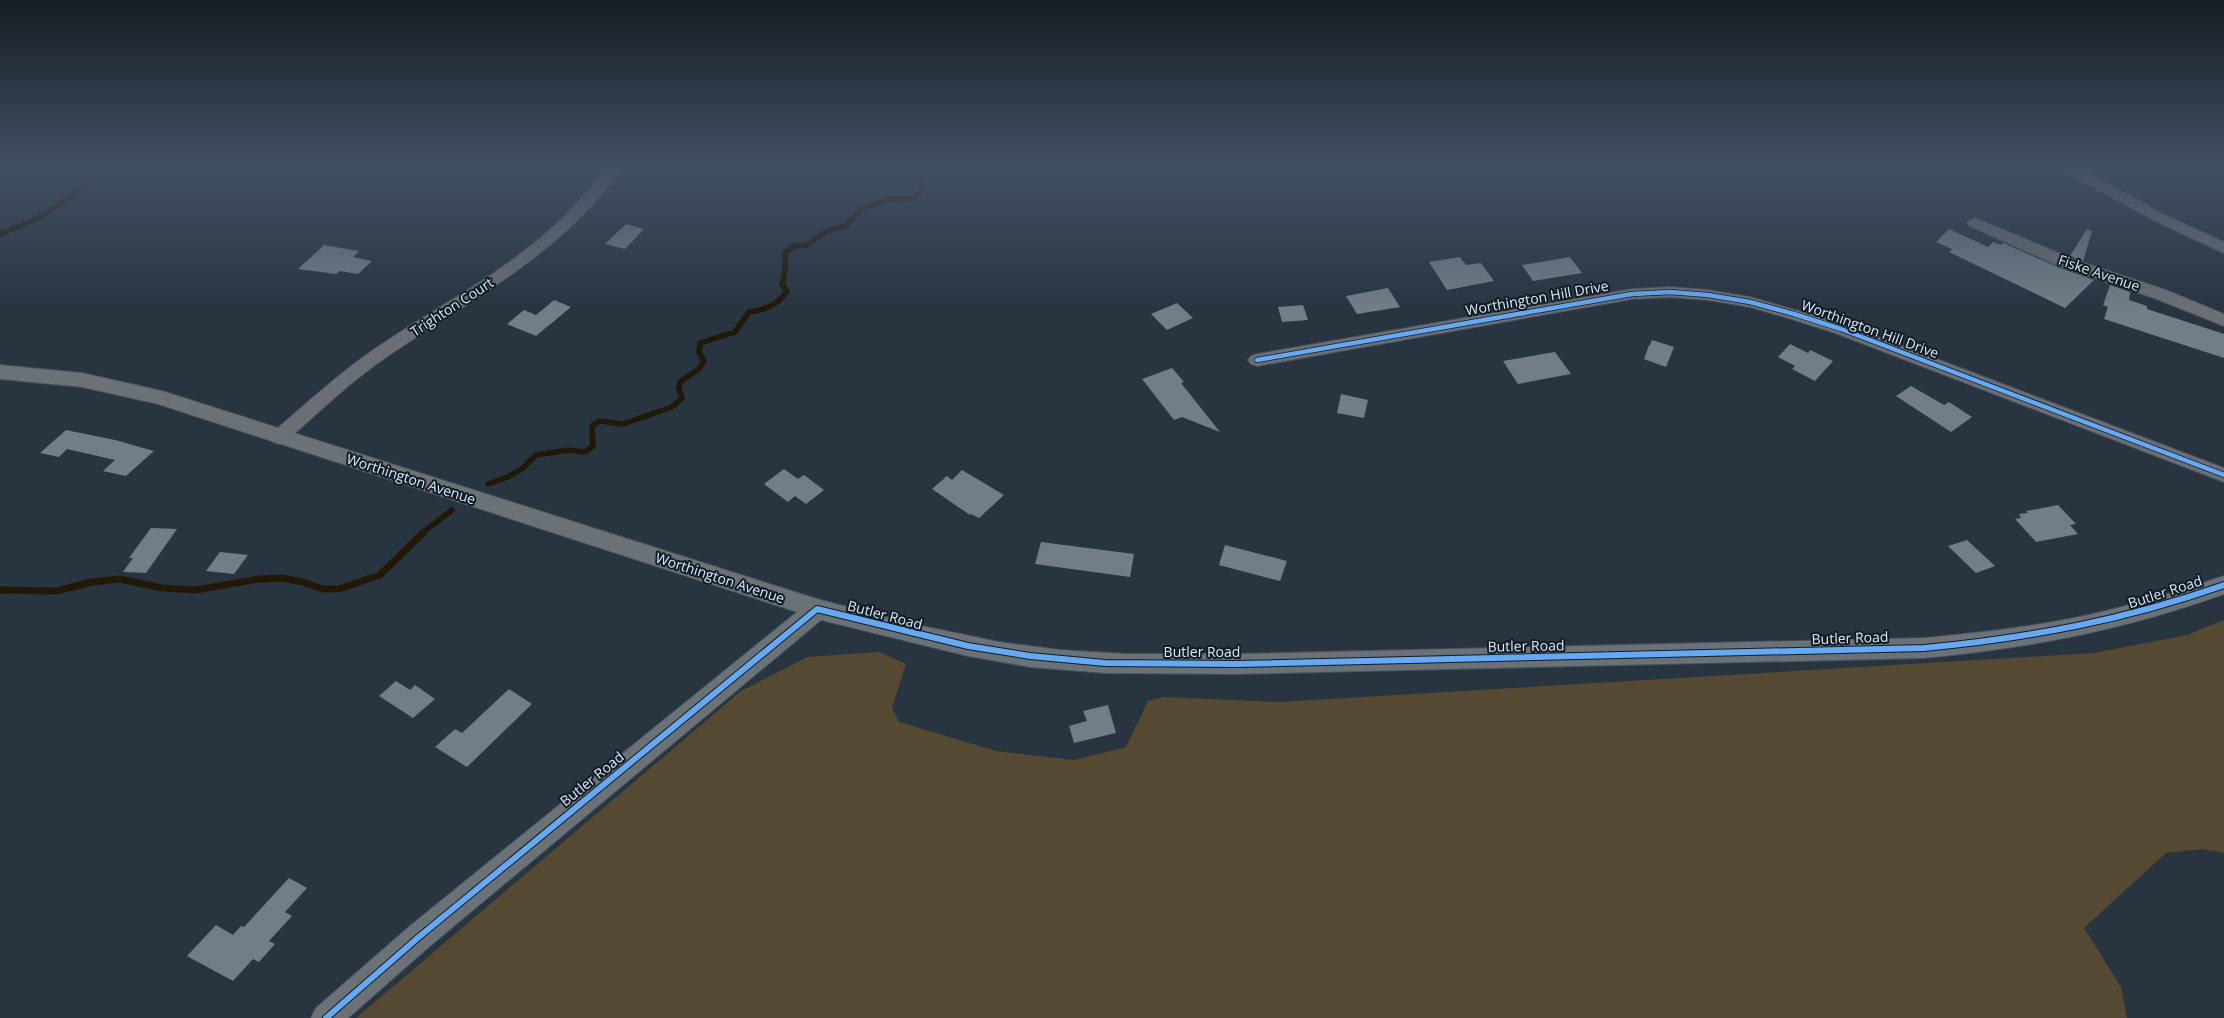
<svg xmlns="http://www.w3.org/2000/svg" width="2224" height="1018" viewBox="0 0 2224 1018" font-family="'Open Sans',sans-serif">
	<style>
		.green { fill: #554932 }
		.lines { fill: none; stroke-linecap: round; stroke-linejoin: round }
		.stream-far1 { stroke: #211807; stroke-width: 5.5 }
		.stream { stroke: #211807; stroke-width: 7 }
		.building { fill: #737d88 }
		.minor-casing { stroke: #46515b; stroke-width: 2 }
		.secondary-casing { stroke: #46515b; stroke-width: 2 }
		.minor { fill: #696f74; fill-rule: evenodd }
		.secondary { fill: #6a7177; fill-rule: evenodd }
		.cycleway-far1-casing { stroke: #111c25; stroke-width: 6 }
		.cycleway-casing { stroke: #111c25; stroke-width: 8 }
		.cycleway-far1 { stroke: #66a8f1; stroke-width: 4.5 }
		.cycleway { stroke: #66a8f1; stroke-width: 6 }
		.labels { text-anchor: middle; stroke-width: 4; stroke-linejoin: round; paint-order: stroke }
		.street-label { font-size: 14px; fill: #dae9f7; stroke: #111c25 }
	</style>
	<rect width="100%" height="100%" fill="#283440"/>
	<path class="green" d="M2224,620V853L2202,849L2166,853L2084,928L2121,987L2127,1018H356L741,691L807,657L879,652L906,664L892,708L899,722L996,751L1074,760L1126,747L1148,701L1164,697L1279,702L2094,653L2187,635Z"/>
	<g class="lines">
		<g class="stream-far1">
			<path d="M0,234C29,224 55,210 78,190C86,183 92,174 100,167"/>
			<path d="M488,484L510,476L524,467L536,455L568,450L585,452L593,446L592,426L600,421L623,424L672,407L682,398L679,389L680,382L699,369L704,361L699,352L700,343L735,332L749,312C765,310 778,305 787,291L782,284L785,271V253L794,246L807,245L827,231L846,226L861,208L892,199L913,198L919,194L922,187L913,174L915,167"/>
			<path d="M421,534L452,510"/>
		</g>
		<path class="stream" d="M0,590L57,591L92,582L120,579L162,588L196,590L259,579L282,578L303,582L323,589H339L380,575L423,533"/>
	</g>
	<g class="building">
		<path d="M626,224L644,229L625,249L605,244Z"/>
		<path d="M1949,229L1988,247L1993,242L2001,245L2003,243L2060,268L2094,280L2065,308L1949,252L1952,249L1936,242Z"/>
		<path d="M2087,229L2092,231L2083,261L2070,256Z"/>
		<path d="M324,245L359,251L353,257L372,261L358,274L340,271L336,274L298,269Z"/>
		<path d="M1460,257L1466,265L1481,263L1494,281L1447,290L1429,262Z"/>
		<path d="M1570,257L1582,273L1533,281L1522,265Z"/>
		<path d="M2110,285L2130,292L2129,300L2147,306V309L2224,334V358L2104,319L2108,307L2103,305Z"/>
		<path d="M1388,288L1400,307L1357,314L1346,296Z"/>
		<path d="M554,300L571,307L536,336L507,324L524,310L536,315Z"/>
		<path d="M1177,303L1193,318L1167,330L1151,314Z"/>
		<path d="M1303,305L1308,320L1282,322L1278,307Z"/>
		<path d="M1652,340L1674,347L1666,367L1644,359L1649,345H1650Z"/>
		<path d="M1790,344L1808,353L1810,350L1833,361L1815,381L1792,369L1795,366L1778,357Z"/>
		<path d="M1555,352L1571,374L1518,384L1503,361Z"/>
		<path d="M1172,368L1184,382L1181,383L1220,432L1182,417L1174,420L1142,379Z"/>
		<path d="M1911,386L1944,405L1949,402L1972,417L1951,432L1896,396Z"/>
		<path d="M1341,394L1368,400L1364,418L1337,413Z"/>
		<path d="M66,430L115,440L154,451L126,476L103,471L115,460L67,449L59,457L40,453Z"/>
		<path d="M784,469L798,479L804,475L824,490L806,504L795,496L788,502L764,484Z"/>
		<path d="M962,470L1004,495L979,518L971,514L970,515L932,489L947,476L952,480Z"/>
		<path d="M2058,505L2076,524L2070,525L2078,534L2036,542L2015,519L2021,518L2019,514L2028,513L2026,511Z"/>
		<path d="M151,528L177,529L146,573L123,572L133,558H129Z"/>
		<path d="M1967,540L1995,566L1976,573L1948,546Z"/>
		<path d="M1041,542L1134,554L1130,577L1035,564Z"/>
		<path d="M1225,545L1287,561L1280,581L1219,565Z"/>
		<path d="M220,552L248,555L234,574L206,571Z"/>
		<path d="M396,681L410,690L415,685L435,699L413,718L379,696Z"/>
		<path d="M509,689L532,704L467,767L435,747L455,729L462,733Z"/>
		<path d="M1108,705L1116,733L1074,743L1069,726L1087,721L1083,711Z"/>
		<path d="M289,878L307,888L285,912L292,916L269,941L275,944L259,962L253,959L233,981L187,956L216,925L233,935L241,926L244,927Z"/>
	</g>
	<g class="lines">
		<defs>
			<g id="minor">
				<path d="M608,167H623C564,252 472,299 388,356C351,381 319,412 285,442L279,444L273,442L270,437L273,432C306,404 339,373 376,348C432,310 492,279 544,235C568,215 588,191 608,167Z"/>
				<path d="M2060,167H2078L2165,215L2224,242V253L2155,221L2062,170Z"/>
				<path d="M1975,218L2073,259L2166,290L2224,314V326L2154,298L2061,267L1970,226L1967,223L1970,220Z"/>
				<path d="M1670,287L1708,290L1750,297L1847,325L2224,468V482L1835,333L1788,318L1750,307L1708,300L1670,297L1632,299L1257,366L1251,364L1248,360L1251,356L1257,354L1632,289Z"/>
			</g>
			<path id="secondary" d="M0,365L82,373L162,391L817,599L908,623L999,642L1061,650L1127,654H1236L1924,638C1988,632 2051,625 2113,609C2151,600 2187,588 2224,576V594C2125,630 2029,648 1924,658L1236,674L1105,673L1030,667L968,656L821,620L430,946L348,1018H311L316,1008L410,926L797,612L158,404L82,387L0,379Z"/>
		</defs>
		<use href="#minor" class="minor-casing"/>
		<use href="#secondary" class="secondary-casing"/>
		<use href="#minor" class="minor"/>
		<use href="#secondary" class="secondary"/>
		<defs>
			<path id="cycleway-far1" d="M1257,360L1632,294L1670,292L1708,295L1750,302L1794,314L1841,329L2224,475"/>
			<path id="cycleway" d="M326,1018L420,936L817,609L968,646L1030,656L1105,663L1236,664L1924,648C2029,638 2125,620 2224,585"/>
		</defs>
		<use href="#cycleway-far1" class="cycleway-far1-casing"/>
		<use href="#cycleway" class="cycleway-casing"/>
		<use href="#cycleway-far1" class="cycleway-far1"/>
		<use href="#cycleway" class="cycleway"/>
	</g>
	<linearGradient id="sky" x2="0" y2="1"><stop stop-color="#161d23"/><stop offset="0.54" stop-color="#425064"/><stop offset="1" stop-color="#425064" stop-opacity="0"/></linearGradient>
	<rect width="2224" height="309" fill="url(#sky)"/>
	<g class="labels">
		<g class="street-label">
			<text transform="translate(2099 273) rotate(19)" y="5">Fiske Avenue</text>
			<text transform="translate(1537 298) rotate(-10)" y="5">Worthington Hill Drive</text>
			<text transform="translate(452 307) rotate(-33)" y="5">Trighton Court</text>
			<text transform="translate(1870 329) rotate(20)" y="5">Worthington Hill Drive</text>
			<text transform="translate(411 479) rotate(18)" y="5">Worthington Avenue</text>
			<text transform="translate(720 578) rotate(18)" y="5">Worthington Avenue</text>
			<text transform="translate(2165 592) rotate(-18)" y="5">Butler Road</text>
			<text transform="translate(885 615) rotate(15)" y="5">Butler Road</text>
			<text transform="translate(1850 638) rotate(-2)" y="5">Butler Road</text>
			<text transform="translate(1526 646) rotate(-1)" y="5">Butler Road</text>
			<text x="1202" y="657">Butler Road</text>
			<text transform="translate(592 779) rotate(-39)" y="5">Butler Road</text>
		</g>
	</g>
</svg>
